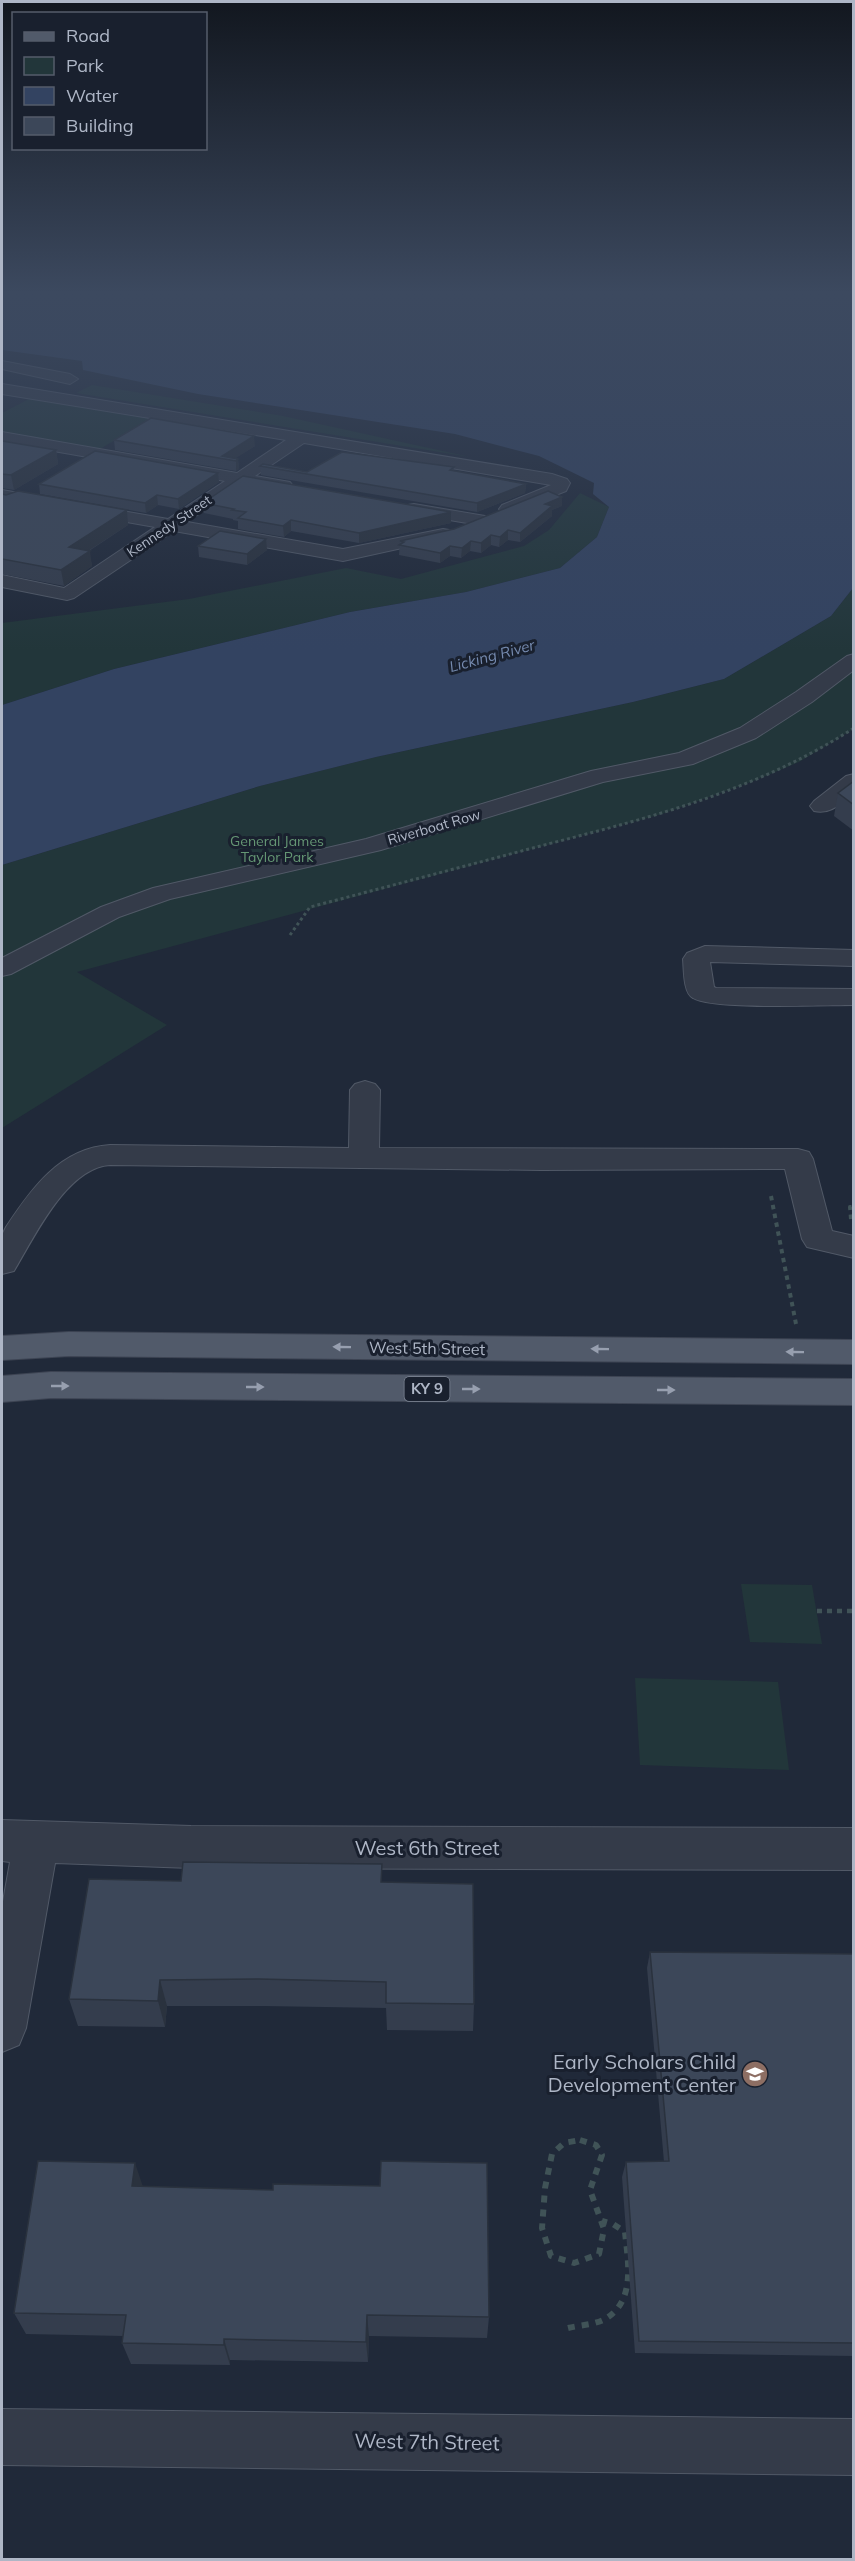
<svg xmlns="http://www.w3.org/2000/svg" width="855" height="2561" viewBox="0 0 855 2561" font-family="Mulish,sans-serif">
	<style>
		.green { fill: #22363a }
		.water { fill: #334361 }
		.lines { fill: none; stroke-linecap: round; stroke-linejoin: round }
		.minor-casing { stroke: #515967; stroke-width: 2 }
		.major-casing { stroke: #3d4453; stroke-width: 2 }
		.path-far3 { stroke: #405357; stroke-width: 3; stroke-dasharray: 3 3; stroke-linecap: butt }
		.path-far2 { stroke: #405357; stroke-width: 4; stroke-dasharray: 4.5 4.5; stroke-linecap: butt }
		.path-far1 { stroke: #405357; stroke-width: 4.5; stroke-dasharray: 5 5; stroke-linecap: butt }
		.path { stroke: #405357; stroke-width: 6; stroke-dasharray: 7 7; stroke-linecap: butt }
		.minor { fill: #343b49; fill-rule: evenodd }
		.major { fill: #515a6a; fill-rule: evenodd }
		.wall { fill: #343d4d }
		.shaded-wall { fill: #2a323e }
		.building { fill: #3c4759; stroke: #2a323e; stroke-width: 1.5 }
		.oneway { fill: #979faf }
		.labels { text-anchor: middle; stroke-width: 6; stroke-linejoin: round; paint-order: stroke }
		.far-street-label { font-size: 14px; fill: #aeb6c6; stroke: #19202e }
		.far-park-label { font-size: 14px; fill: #659774; stroke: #19202e }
		.far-water-label { font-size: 15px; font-style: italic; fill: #758aaf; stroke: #19202e }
		.shield { fill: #19202e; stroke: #818998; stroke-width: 1.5 }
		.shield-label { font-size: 15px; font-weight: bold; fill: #aeb6c6 }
		.street-label { font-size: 16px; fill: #aeb6c6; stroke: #19202e }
		.near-street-label { font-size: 20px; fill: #aeb6c6; stroke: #19202e }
		.near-poi-label { font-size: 20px; fill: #aeb6c6; stroke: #19202e; text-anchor: end }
	</style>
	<rect width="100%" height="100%" fill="#202939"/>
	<g class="green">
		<path d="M92,385L283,416L470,457L76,393Z"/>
		<path d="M29,399L151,419L93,453L2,437V413Z"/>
		<path d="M580,493L609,507L597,537L560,568L466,592L350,612L114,669L2,705V623L189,599L346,568L401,579L524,546L549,530Z"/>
		<path d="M853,588L854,728L850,731L799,762L751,782L662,814L77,972L167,1025L2,1128V865L260,786L376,757L633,702L724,679L831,616Z"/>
		<path d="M741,1584L812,1585L822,1644L750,1642Z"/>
		<path d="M635,1678L778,1682L789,1770L640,1765Z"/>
	</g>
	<path class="water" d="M2,292H853V588L831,616L724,679L633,702L376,757L260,786L2,865V705L114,669L350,612L466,592L560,568L597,537L609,507L593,494L594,483L539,456L455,434L198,394L83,370L82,361L2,350Z"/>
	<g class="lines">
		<defs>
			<g id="minor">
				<path d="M2,361L70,374L78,379L70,384L2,369Z"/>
				<path d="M2,384L552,474L567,479L570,483L566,491L508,514L502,513L499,509L502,505L551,485L304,443L255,476L290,482L293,486L290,490L284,491L243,484L187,522L343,549L443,529L449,530L452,534L449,538L443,539L343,561L174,531L74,598L67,600L2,587V575L64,588L155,527L2,500V490L168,519L225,481L2,442V432L237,473L286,440L2,394Z"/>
				<path d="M414,504L479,515L485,516L488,520L485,524L479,525L408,513L405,509L408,505Z"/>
				<path d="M854,654V670L812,702L756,738L693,764L603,782L381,850L170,899L119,917L11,974L2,976V958L101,907L153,888L366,839L591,771L679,753L740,728L796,692L847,656Z"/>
				<path d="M854,774V793C841,803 831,815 814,811L810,806L814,801L846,776Z"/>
				<path d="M705,946L854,950V966L710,962L714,987L716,988L854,989V1005C824,1005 712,1010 693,998C683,993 684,969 683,959L687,953Z"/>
				<path d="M365,1081L375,1084L380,1090L379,1148L798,1149L809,1152L813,1159L832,1231L854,1236V1258L807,1247L802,1239L785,1169L541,1170L110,1165C66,1168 34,1238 14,1271L2,1274V1235L6,1227C31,1189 60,1148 110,1145L349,1148L350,1090L355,1084Z"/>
				<path d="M2,1820L191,1826L854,1828V1870L191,1868L55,1863L26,2028L19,2045L2,2052V1907L10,1862L2,1861Z"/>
				<path d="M2,2409L854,2419V2475L2,2465Z"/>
			</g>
			<g id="major">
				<path d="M69,1332L854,1340V1364L69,1356L2,1360V1336Z"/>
				<path d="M51,1372L854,1379V1405L51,1398L2,1402V1376Z"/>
			</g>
		</defs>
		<use href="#minor" class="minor-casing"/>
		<use href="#major" class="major-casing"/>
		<path class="path-far3" d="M290,935L310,907C390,886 469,865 548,844C657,816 759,789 854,728"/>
		<g class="path-far2">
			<path d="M771,1196L796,1324"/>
			<path d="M851,1219L850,1207H854"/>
		</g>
		<path class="path-far1" d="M817,1611H854"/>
		<g class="path">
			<path d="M580,2140L596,2145L602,2155L590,2190L604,2229L599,2254L574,2263L551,2256L542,2228L545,2188L552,2154L564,2143Z"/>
			<path d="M568,2328C580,2325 594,2325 605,2319C636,2301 628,2262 625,2232L613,2224L602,2221"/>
		</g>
		<use href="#minor" class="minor"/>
		<use href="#major" class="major"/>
	</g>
	<g class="wall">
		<path d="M114,440L255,446L235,458L238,459L239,469L236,471L115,450Z"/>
		<path d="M2,441L56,450L58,464L14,490L2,488Z"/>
		<path d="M260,466L307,472L454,467V471L526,484L525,493L477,512L261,475Z"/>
		<path d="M218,473L219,482L179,509L158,505L146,513L40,494L39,484Z"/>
		<path d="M2,494L127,510L128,525L89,551L92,566L64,586L2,574Z"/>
		<path d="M203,503L451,512V523L359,543L291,531L284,537L238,529V521L233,520V519L204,513Z"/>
		<path d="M562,506L552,510V516L520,542L508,540L499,547L491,545L481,553L470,551L461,558L450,556L440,563L399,555L400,541Z"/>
		<path d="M198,546L267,550L247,565L199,557Z"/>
		<path d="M854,781V831L834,816L838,793Z"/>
		<path d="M181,1881L382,1882L474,2004L473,2031L387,2030L386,2008L263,2006H167L165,2027L78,2026L69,1999Z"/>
		<path d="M650,1952L854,1954V2356L635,2353L622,2177L626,2162H664L647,1968Z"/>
		<path d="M143,2187L489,2317L487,2338L369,2336L368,2362L230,2360V2365L131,2364L122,2343L123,2336L26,2334L14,2313Z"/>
	</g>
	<g class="shaded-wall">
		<path d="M254,436L255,446L233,460L222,456Z"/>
		<path d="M56,450L58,464L14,490L11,475Z"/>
		<path d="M238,459L239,469L236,471V461Z"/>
		<path d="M218,473L219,482L179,509L178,499Z"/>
		<path d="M526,484L525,493L477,512V503Z"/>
		<path d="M157,495L158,505L146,513L145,503Z"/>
		<path d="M562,497V506L552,510V516L520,542V533L545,504Z"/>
		<path d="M127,510L128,525L71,562L69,547Z"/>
		<path d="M451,512V523L359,543V533Z"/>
		<path d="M291,520V531L284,537L283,526Z"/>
		<path d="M508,530V540L499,547L500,537Z"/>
		<path d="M491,535V545L481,553V543Z"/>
		<path d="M266,539L267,550L247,565V554Z"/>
		<path d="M471,541L470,551L461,558L462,548Z"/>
		<path d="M450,546V556L440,563V553Z"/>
		<path d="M90,551L92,566L64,586L61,570Z"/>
		<path d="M160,1980L167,2006L165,2027L158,2001Z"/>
		<path d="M135,2163L143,2187L132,2186Z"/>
		<path d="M367,2315L369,2336L368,2362L366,2342Z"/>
		<path d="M224,2339L230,2360V2365L224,2345Z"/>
	</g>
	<g class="building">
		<path d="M151,418L254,436L222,456L238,459L236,461L114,440Z"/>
		<path d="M2,441L56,450L11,475L2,474Z"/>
		<path d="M95,451L218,473L178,499L157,495L145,503L39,484Z"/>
		<path d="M342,452L454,467L450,470L526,484L477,503L260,466L263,464L307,472Z"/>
		<path d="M243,476L451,512L359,533L291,520L283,526L238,518L246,512L232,510L234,509L203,503Z"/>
		<path d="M18,491L127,510L69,547L90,551L61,570L2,559V494L6,495Z"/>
		<path d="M548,491L562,497L545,504L552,506L520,533L508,530L500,537L491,535L481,543L471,541L462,548L450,546L440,553L399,545L404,542L400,541L454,529Z"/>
		<path d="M220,531L266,539L247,554L198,546Z"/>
		<path d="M854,781V805L838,793Z"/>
		<path d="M183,1862L382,1864L381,1882L473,1884L474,2004L386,2003V1982L259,1979L160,1980L158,2001L69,1999L89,1879L181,1881Z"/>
		<path d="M650,1952L854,1954V2343L639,2341L626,2162L669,2161Z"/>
		<path d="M38,2161L135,2163L132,2186L273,2190V2184L380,2186L381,2161L487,2163L489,2317L367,2315L366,2342L224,2339V2345L122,2343L126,2315L14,2313Z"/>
	</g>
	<defs><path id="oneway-solid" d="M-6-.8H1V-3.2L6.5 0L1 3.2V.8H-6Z" transform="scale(1.5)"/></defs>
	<g class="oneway">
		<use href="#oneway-solid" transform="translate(342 1347) rotate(-179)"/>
		<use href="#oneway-solid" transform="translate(600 1349) rotate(-179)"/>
		<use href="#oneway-solid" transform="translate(795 1352) rotate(-179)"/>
		<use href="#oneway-solid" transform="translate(60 1386)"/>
		<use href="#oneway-solid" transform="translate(255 1387)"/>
		<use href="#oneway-solid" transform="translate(471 1389)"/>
		<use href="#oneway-solid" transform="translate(666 1390)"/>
	</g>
	<linearGradient id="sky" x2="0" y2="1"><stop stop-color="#12171f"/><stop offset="0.45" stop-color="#3c495f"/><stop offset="1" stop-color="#3c495f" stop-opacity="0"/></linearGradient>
	<rect width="855" height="650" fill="url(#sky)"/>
	<defs>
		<symbol id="school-disc" viewBox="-11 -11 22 22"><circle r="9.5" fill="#8d6e63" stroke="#19202e"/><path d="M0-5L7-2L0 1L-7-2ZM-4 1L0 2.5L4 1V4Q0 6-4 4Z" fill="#fff"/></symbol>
	</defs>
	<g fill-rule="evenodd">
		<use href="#school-disc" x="740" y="2059" width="30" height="30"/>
	</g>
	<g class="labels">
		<g class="far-street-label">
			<text transform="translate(169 526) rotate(-34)" y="5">Kennedy Street</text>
			<text transform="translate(434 827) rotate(-16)" y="5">Riverboat Row</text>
		</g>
		<g class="far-park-label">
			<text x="277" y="846">General James<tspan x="277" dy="16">Taylor Park</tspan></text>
		</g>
		<g class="far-water-label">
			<text transform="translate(492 656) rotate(-15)" y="5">Licking River</text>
		</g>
		<rect class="shield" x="404.5" y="1377" width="45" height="24" rx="4.5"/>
		<g class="shield-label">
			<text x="427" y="1394">KY 9</text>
		</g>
		<g class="street-label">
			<text transform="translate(427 1348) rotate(1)" y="6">West 5th Street</text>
		</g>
		<g class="near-street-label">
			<text x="427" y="1855">West 6th Street</text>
			<text transform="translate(427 2442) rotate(1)" y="7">West 7th Street</text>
		</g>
		<g class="near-poi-label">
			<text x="736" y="2069">Early Scholars Child<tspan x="736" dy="23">Development Center</tspan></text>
		</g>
	</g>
	<rect width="855" height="2561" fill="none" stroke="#aeb6c6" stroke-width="6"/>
	<rect x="12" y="12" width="195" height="138" fill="#19202e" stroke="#555c6b" stroke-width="1.5"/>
	<rect x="24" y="32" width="30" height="9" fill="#515a6a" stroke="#555c6b" stroke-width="1.5"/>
	<text x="66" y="42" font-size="18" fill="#aeb6c6">Road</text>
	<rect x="24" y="57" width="30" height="18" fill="#22363a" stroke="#555c6b" stroke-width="1.5"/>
	<text x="66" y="72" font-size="18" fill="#aeb6c6">Park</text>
	<rect x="24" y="87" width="30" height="18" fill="#334361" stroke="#555c6b" stroke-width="1.5"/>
	<text x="66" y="102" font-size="18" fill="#aeb6c6">Water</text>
	<rect x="24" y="117" width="30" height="18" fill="#3c4759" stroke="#555c6b" stroke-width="1.5"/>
	<text x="66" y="132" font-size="18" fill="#aeb6c6">Building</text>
</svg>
